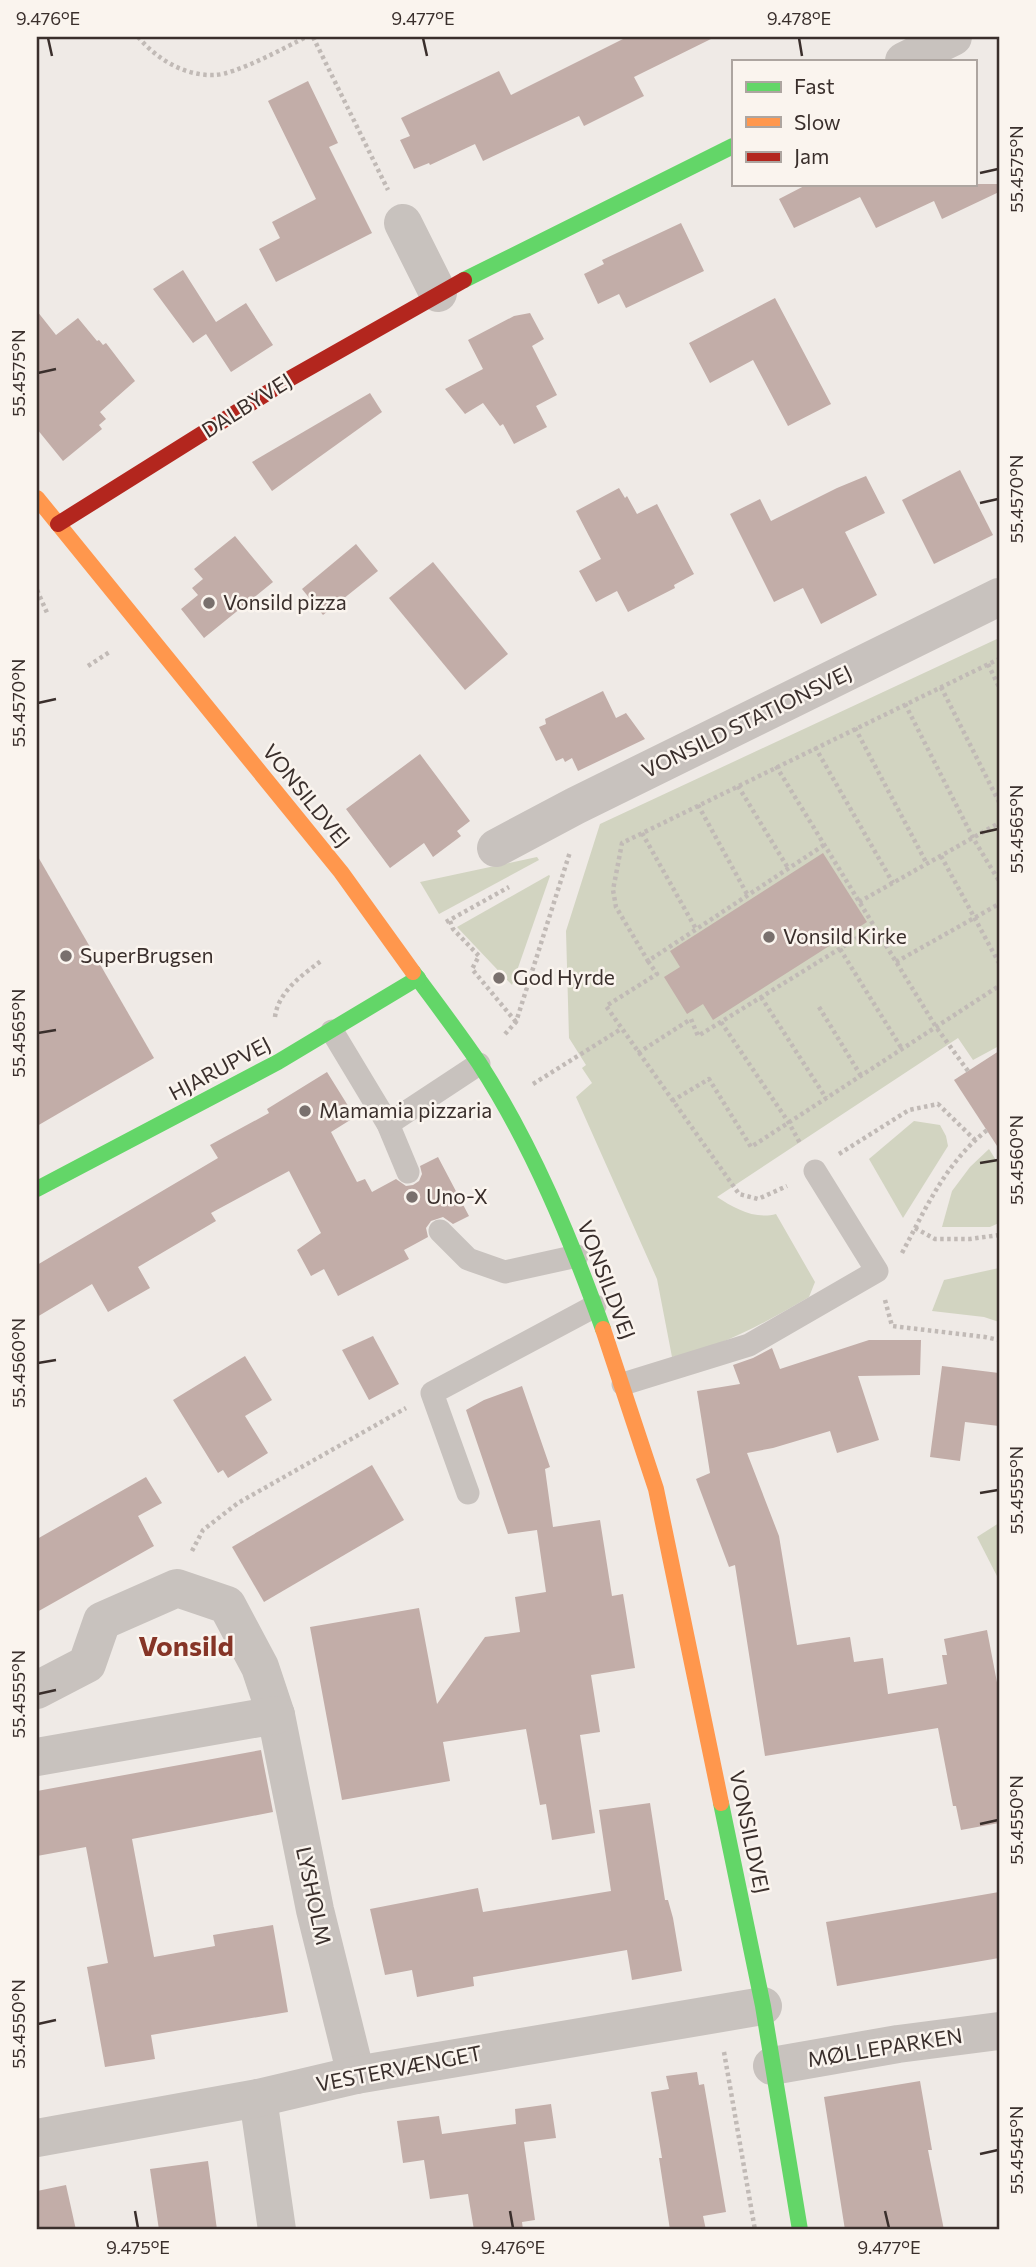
<svg xmlns="http://www.w3.org/2000/svg" width="1036" height="2267" viewBox="0 0 1036 2267" font-family="Commissioner,sans-serif">
	<style>
		.green { fill: #d2d4c1 }
		.building { fill: #c2ada8 }
		.lines { fill: none; stroke-linecap: round; stroke-linejoin: round }
		.path { stroke: #c1bab6; stroke-width: 4.5; stroke-dasharray: 3.5 3.5; stroke-linecap: butt }
		.lane { stroke: #c8c2be; stroke-width: 23 }
		.street { stroke: #c8c2be; stroke-width: 38 }
		.fast { stroke: #63d668; stroke-width: 16 }
		.slow { stroke: #ff974d; stroke-width: 16 }
		.jam { stroke: #b3261e; stroke-width: 16 }
		.ticks { fill: none; stroke: #3a2f2c; stroke-width: 2.5 }
		.poi-dot { fill: #79706d; stroke: #faf4ee; stroke-width: 2.5 }
		.labels { text-anchor: middle; stroke-width: 5; stroke-linejoin: round; paint-order: stroke }
		.street-label { font-size: 21px; fill: #3a2f2c; stroke: #faf4ee }
		.poi-label { font-size: 21px; fill: #3a2f2c; stroke: #faf4ee; text-anchor: start }
		.district-label { font-size: 28px; font-weight: bold; fill: #863527; stroke: #faf4ee }
		.neatline { fill: none; stroke: #3a2f2c; stroke-width: 2.5 }
		.ticks-label { font-size: 18px; text-anchor: middle; fill: #3a2f2c }
	</style>
	<rect width="100%" height="100%" fill="#efeae6"/>
	<g class="green">
		<path d="M999,638V1046L973,1060L958,1038L717,1197C734,1208 755,1220 776,1214L815,1282L809,1297C766,1322 721,1348 672,1357L657,1279L576,1097L592,1083L582,1068L586,1065L569,1038L566,931L600,824Z"/>
		<path d="M537,857L539,860L439,914L420,882Z"/>
		<path d="M549,875L550,876L512,985L457,927Z"/>
		<path d="M914,1121L940,1125L946,1136L948,1146L903,1218L869,1159Z"/>
		<path d="M989,1149L999,1165V1223L990,1227H942L952,1191L970,1167Z"/>
		<path d="M999,1268V1322L984,1317L932,1311L944,1280Z"/>
		<path d="M999,1523V1580L977,1537Z"/>
	</g>
	<g class="building">
		<path d="M627,37H715L634,77L644,96L584,126L579,116L483,161L475,144L430,165L429,163L414,169L400,140L410,136L401,118L499,71L511,95Z"/>
		<path d="M308,81L338,143L329,147L372,233L276,282L259,249L280,238L272,222L316,199L268,101Z"/>
		<path d="M808,184H999V192L942,219L934,201L876,228L860,197L794,228L779,199Z"/>
		<path d="M681,223L704,271L626,308L619,294L598,304L584,274L604,264L602,260Z"/>
		<path d="M183,270L216,322L246,303L273,345L231,372L206,334L193,343L153,289Z"/>
		<path d="M775,298L831,404L788,426L753,360L710,383L689,343Z"/>
		<path d="M37,311L56,335L78,318L97,341L99,340L103,345L106,343L135,381L100,412L106,419L99,425L102,429L63,461L37,429Z"/>
		<path d="M530,313L544,339L532,346L557,395L536,406L547,427L514,444L503,424L500,426L483,403L465,414L445,389L483,369L468,340L514,316Z"/>
		<path d="M370,393L382,412L272,491L252,462Z"/>
		<path d="M960,470L993,535L934,564L902,500Z"/>
		<path d="M866,476L885,513L845,532L877,595L821,624L803,588L774,602L730,514L760,499L771,521L837,488Z"/>
		<path d="M619,488L625,498L627,496L637,514L657,504L694,574L674,585L675,588L628,612L617,591L596,602L579,571L601,559L576,511Z"/>
		<path d="M235,536L273,582L204,638L181,609L198,595L192,588L203,579L194,569Z"/>
		<path d="M356,544L378,571L323,615L302,589Z"/>
		<path d="M433,562L508,654L465,690L389,598Z"/>
		<path d="M603,691L616,718L626,713L645,739L578,771L572,758L565,762L563,758L556,761L539,727L546,724L545,719Z"/>
		<path d="M420,754L470,821L457,831L461,836L433,857L424,843L390,868L346,809Z"/>
		<path d="M823,853L867,922L713,1020L703,1004L687,1014L664,977L680,967L670,951Z"/>
		<path d="M37,855L154,1058L37,1126Z"/>
		<path d="M999,1051V1149L954,1080Z"/>
		<path d="M327,1072L355,1117L331,1132L357,1182L365,1179L372,1192L396,1179L406,1186L413,1185L419,1181L422,1174L420,1166L438,1157L469,1216L453,1224L443,1217L431,1221L426,1228L428,1237L404,1250L409,1259L338,1296L324,1269L311,1276L297,1250L321,1233L289,1171L211,1213L216,1221L138,1267L150,1288L108,1312L92,1284L37,1317V1265L218,1158L210,1145L269,1113L267,1109Z"/>
		<path d="M373,1336L399,1384L369,1400L342,1350Z"/>
		<path d="M869,1340H921L920,1375L858,1376L879,1440L837,1453L830,1431L773,1448L747,1453L779,1536L797,1645L850,1637L854,1662L883,1658L888,1694L947,1684L942,1655H947L944,1639L987,1630L999,1693V1823L961,1830L956,1806H953L938,1728L765,1756L735,1565L729,1567L696,1479L710,1473L697,1391L740,1384L733,1365L753,1358L772,1348L780,1369Z"/>
		<path d="M245,1356L272,1400L245,1416L268,1453L228,1478L223,1470L218,1473L173,1400Z"/>
		<path d="M942,1366L999,1373V1426L965,1422L960,1461L930,1457Z"/>
		<path d="M522,1386L550,1467L545,1469L553,1527L600,1520L612,1596L623,1594L635,1668L591,1675L600,1732L580,1735L595,1833L552,1840L546,1804L540,1805L526,1729L443,1742L450,1781L342,1800L310,1627L419,1608L437,1704L485,1637L520,1632L515,1597L546,1592L537,1530L508,1534L466,1410L484,1400Z"/>
		<path d="M372,1465L404,1520L264,1602L232,1547Z"/>
		<path d="M146,1477L162,1503L138,1516L154,1546L37,1612V1539Z"/>
		<path d="M261,1750L273,1812L132,1839L154,1957L215,1946L213,1935L273,1925L288,2012L151,2035L155,2059L105,2067L87,1967L108,1963L86,1847L37,1856V1791Z"/>
		<path d="M650,1803L665,1900H668L673,1918L682,1971L632,1980L627,1950L473,1977L474,1986L417,1997L412,1970L385,1975L370,1909L478,1888L483,1912L611,1891L599,1810Z"/>
		<path d="M999,1892V1958L837,1986L826,1922Z"/>
		<path d="M697,2072L699,2085L704,2084L726,2212L703,2216L706,2230H670L659,2158H662L651,2092L669,2089L666,2076Z"/>
		<path d="M920,2081L932,2150H928L944,2230H845L824,2097Z"/>
		<path d="M551,2104L556,2138L524,2142L535,2220L522,2222L523,2230H474L468,2194L430,2199L424,2160L403,2163L397,2121L439,2116L442,2134L516,2124L515,2109Z"/>
		<path d="M208,2161L217,2230H159L150,2169Z"/>
		<path d="M66,2185L76,2230H37V2191Z"/>
	</g>
	<g class="lines">
		<g class="path">
			<path d="M138,37C157,59 184,76 214,75C235,75 286,47 306,37"/>
			<path d="M313,37L388,190"/>
			<path d="M37,590L48,615"/>
			<path d="M988,664L999,687"/>
			<path d="M88,666L111,651"/>
			<path d="M941,687L999,802"/>
			<path d="M905,704L973,838L999,881"/>
			<path d="M855,728L927,864"/>
			<path d="M815,747L893,883"/>
			<path d="M776,766L936,1027L968,1071"/>
			<path d="M738,786L788,868"/>
			<path d="M698,805L747,894"/>
			<path d="M642,833L696,929"/>
			<path d="M824,845L648,961L616,907L613,890L622,843L999,659"/>
			<path d="M941,856L999,963"/>
			<path d="M859,902L999,823"/>
			<path d="M450,921L453,929L479,956L472,969L516,1022"/>
			<path d="M446,922L509,887"/>
			<path d="M840,949L902,1049"/>
			<path d="M648,961L657,974L606,1006L739,1194L758,1199L787,1186"/>
			<path d="M896,962L999,904"/>
			<path d="M761,997L826,1098"/>
			<path d="M819,1007L861,1076"/>
			<path d="M275,1017C278,992 302,975 321,961"/>
			<path d="M721,1022L789,1123L801,1145"/>
			<path d="M505,1034L516,1022L570,852"/>
			<path d="M638,1053L691,1019L698,1036L875,927"/>
			<path d="M533,1084L621,1029"/>
			<path d="M672,1101L709,1079L751,1147L999,986"/>
			<path d="M839,1154L909,1110L938,1104L975,1140"/>
			<path d="M915,1228L935,1239H970L999,1235"/>
			<path d="M902,1253C927,1206 945,1164 987,1130"/>
			<path d="M885,1300L892,1326L985,1337L999,1340"/>
			<path d="M192,1551L203,1530L238,1503L406,1408"/>
			<path d="M724,2052L755,2230"/>
		</g>
		<g class="lane">
			<path d="M332,1031L388,1124L408,1172"/>
			<path d="M388,1124L479,1064"/>
			<path d="M440,1231L468,1259L505,1272L577,1256"/>
			<path d="M623,1384L749,1345L877,1271L815,1171"/>
			<path d="M468,1493L432,1393L595,1306"/>
		</g>
		<g class="street">
			<path d="M904,61L953,37"/>
			<path d="M403,223L438,293"/>
			<path d="M496,848L575,806L999,597"/>
			<path d="M37,1690L87,1664L102,1621L177,1588L227,1605L260,1667L276,1715L315,1910L356,2075"/>
			<path d="M37,1757L276,1715"/>
			<path d="M772,2066L898,2044L999,2031"/>
			<path d="M258,2098L277,2230"/>
			<path d="M37,2138L258,2098L356,2075L763,2006"/>
		</g>
		<g class="fast">
			<path d="M464,280L733,146"/>
			<path d="M413,972C435,1002 458,1032 479,1063C532,1145 570,1237 603,1329"/>
			<path d="M37,1189L278,1062L418,978"/>
			<path d="M721,1803L763,2006L800,2230"/>
		</g>
		<g class="slow">
			<path d="M37,498L341,872L413,972"/>
			<path d="M603,1329L656,1489L721,1803"/>
		</g>
		<path class="jam" d="M58,524L291,378L464,280"/>
	</g>
	<path class="ticks" d="M48,38L52,56M423,38L427,56M799,38L802,56M980,173L998,169M38,373L56,369M980,503L998,499M38,703L56,699M980,833L998,829M38,1033L56,1030M980,1163L998,1160M38,1363L56,1360M980,1493L998,1490M38,1694L56,1690M980,1824L998,1820M38,2024L56,2020M980,2154L998,2150M135,2211L138,2228M510,2211L513,2228M885,2211L889,2228"/>
	<g class="poi-dot">
		<circle cx="209" cy="603" r="7"/>
		<circle cx="769" cy="937" r="7"/>
		<circle cx="66" cy="956" r="7"/>
		<circle cx="499" cy="978" r="7"/>
		<circle cx="305" cy="1111" r="7"/>
		<circle cx="412" cy="1197" r="7"/>
	</g>
	<g class="labels">
		<g class="street-label">
			<text transform="translate(247 406) rotate(-32)" y="7">DALBYVEJ</text>
			<text transform="translate(747 722) rotate(-26)" y="7">VONSILD STATIONSVEJ</text>
			<text transform="translate(306 796) rotate(51)" y="7">VONSILDVEJ</text>
			<text transform="translate(220 1069) rotate(-28)" y="7">HJARUPVEJ</text>
			<text transform="translate(606 1280) rotate(69)" y="7">VONSILDVEJ</text>
			<text transform="translate(749 1832) rotate(78)" y="7">VONSILDVEJ</text>
			<text transform="translate(313 1896) rotate(78)" y="7">LYSHOLM</text>
			<text transform="translate(885 2048) rotate(-9)" y="7">MØLLEPARKEN</text>
			<text transform="translate(399 2069) rotate(-11)" y="7">VESTERVÆNGET</text>
		</g>
		<g class="poi-label">
			<text x="223" y="610">Vonsild pizza</text>
			<text x="783" y="944">Vonsild Kirke</text>
			<text x="80" y="963">SuperBrugsen</text>
			<text x="513" y="985">God Hyrde</text>
			<text x="319" y="1118">Mamamia pizzaria</text>
			<text x="426" y="1204">Uno-X</text>
		</g>
		<g class="district-label">
			<text x="186" y="1656">Vonsild</text>
		</g>
	</g>
	<rect width="1036" height="2267" fill="none" stroke="#faf4ee" stroke-width="77"/>
	<rect x="732" y="60" width="245" height="126" fill="#faf4ee" stroke="#ada5a0" stroke-width="2"/>
	<rect x="746" y="82" width="35" height="10" fill="#63d668" stroke="#ada5a0" stroke-width="2"/>
	<text x="794" y="94" font-size="21" fill="#3a2f2c">Fast</text>
	<rect x="746" y="117" width="35" height="10" fill="#ff974d" stroke="#ada5a0" stroke-width="2"/>
	<text x="794" y="130" font-size="21" fill="#3a2f2c">Slow</text>
	<rect x="746" y="152" width="35" height="10" fill="#b3261e" stroke="#ada5a0" stroke-width="2"/>
	<text x="794" y="164" font-size="21" fill="#3a2f2c">Jam</text>
	<rect x="38" y="38" width="960" height="2190" class="neatline"/>
	<g class="ticks-label">
		<text x="48" y="25">9.476°E</text>
		<text x="423" y="25">9.477°E</text>
		<text x="799" y="25">9.478°E</text>
		<text transform="translate(1017 169) rotate(-90)" y="6">55.4575°N</text>
		<text transform="translate(19 373) rotate(-90)" y="6">55.4575°N</text>
		<text transform="translate(1017 499) rotate(-90)" y="6">55.4570°N</text>
		<text transform="translate(19 703) rotate(-90)" y="6">55.4570°N</text>
		<text transform="translate(1017 829) rotate(-90)" y="6">55.4565°N</text>
		<text transform="translate(19 1033) rotate(-90)" y="6">55.4565°N</text>
		<text transform="translate(1017 1160) rotate(-90)" y="6">55.4560°N</text>
		<text transform="translate(19 1363) rotate(-90)" y="6">55.4560°N</text>
		<text transform="translate(1017 1490) rotate(-90)" y="6">55.4555°N</text>
		<text transform="translate(19 1694) rotate(-90)" y="6">55.4555°N</text>
		<text transform="translate(1017 1820) rotate(-90)" y="6">55.4550°N</text>
		<text transform="translate(19 2024) rotate(-90)" y="6">55.4550°N</text>
		<text transform="translate(1017 2150) rotate(-90)" y="6">55.4545°N</text>
		<text x="138" y="2254">9.475°E</text>
		<text x="513" y="2254">9.476°E</text>
		<text x="889" y="2254">9.477°E</text>
	</g>
</svg>
